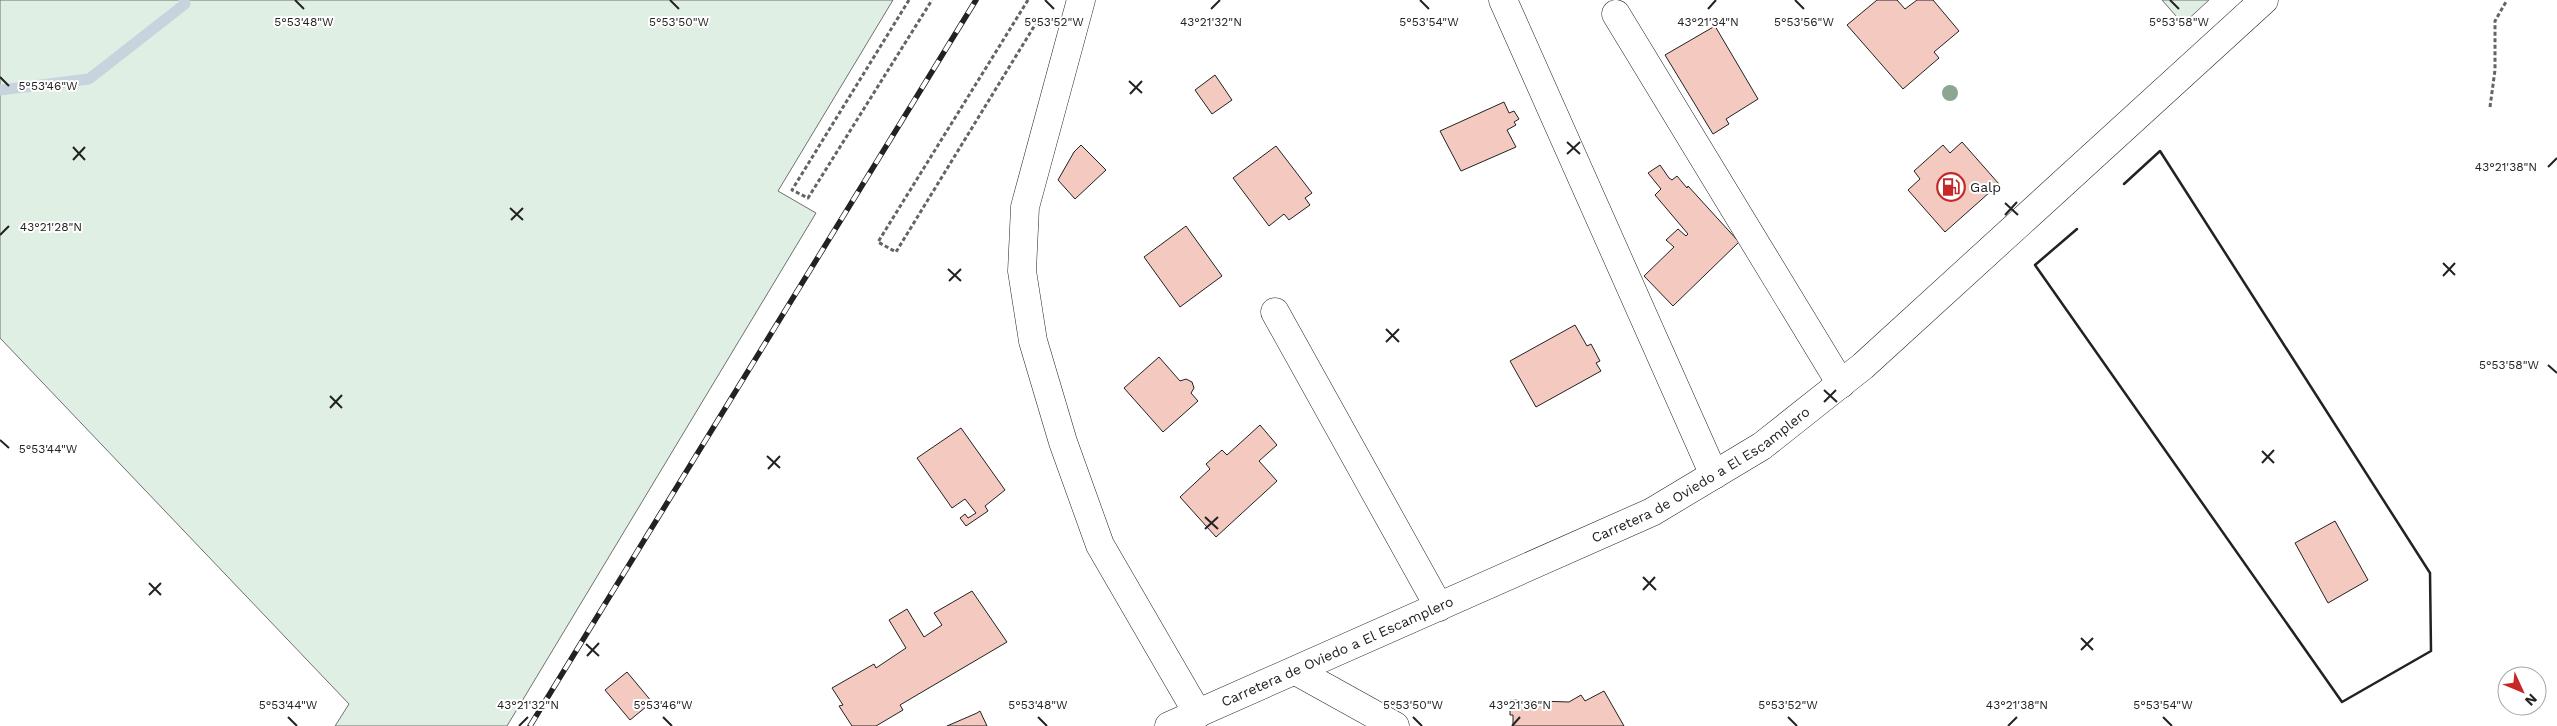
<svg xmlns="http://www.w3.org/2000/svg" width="2557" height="726" viewBox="0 0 2557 726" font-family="'Work Sans',sans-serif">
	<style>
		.green { fill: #e0efe3; stroke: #6f6f6f }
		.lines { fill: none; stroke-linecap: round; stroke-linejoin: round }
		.stream { stroke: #c7d3dd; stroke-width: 11 }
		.building { fill: #f3c9c0; stroke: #222 }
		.minor-casing { stroke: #222; stroke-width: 29 }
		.path { stroke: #646464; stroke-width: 3; stroke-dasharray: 4 2.5; stroke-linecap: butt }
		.minor { stroke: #fff; stroke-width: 28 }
		.rail-casing { stroke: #222; stroke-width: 5.5 }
		.rail { stroke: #fff; stroke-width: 4; stroke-dasharray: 11; stroke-linecap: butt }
		.wall { stroke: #222; stroke-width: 2.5 }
		.tree { fill: #8da692 }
		.ticks { fill: none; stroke: #222; stroke-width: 2 }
		.labels { text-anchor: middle; stroke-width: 4; stroke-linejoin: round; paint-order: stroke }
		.poi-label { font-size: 14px; fill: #222; stroke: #fff; text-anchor: start }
		.street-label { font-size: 14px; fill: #222; stroke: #fff }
		.ticks-label { font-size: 12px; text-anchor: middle; fill: #222; stroke: #fff; stroke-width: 4; stroke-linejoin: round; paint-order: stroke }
	</style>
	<rect width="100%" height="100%" fill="#fff"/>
	<g class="green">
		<path d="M0,0H893L778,191L816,213L507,726H335L349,704L0,338Z"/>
		<path d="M2162,0H2209L2183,24Z"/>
	</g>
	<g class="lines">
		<path class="stream" d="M0,90L89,79L185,4L184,0"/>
	</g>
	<g class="building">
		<path d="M1877,0H1897L1905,9L1917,0H1933L1959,31L1934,52L1939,58L1903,89L1847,25Z"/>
		<path d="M1715,26L1758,99L1726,119L1729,124L1713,134L1665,55Z"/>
		<path d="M1215,75L1232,100L1212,114L1195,90Z"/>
		<path d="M1504,102L1509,113L1514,111L1519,119L1514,122L1516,125L1507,130L1516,147L1461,171L1440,131Z"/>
		<path d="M1962,142L1999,184L1945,232L1908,190L1920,179L1914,171L1943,145L1950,153Z"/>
		<path d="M1081,145L1106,170L1075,199L1058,180L1074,152Z"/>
		<path d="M1276,146L1312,193L1305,198L1310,205L1289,220L1284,214L1269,226L1233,178Z"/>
		<path d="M1660,165L1669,178L1672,180L1677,176L1687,188L1688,186L1739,242L1673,306L1644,276L1674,247L1666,240L1678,229L1686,236L1688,234L1655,195L1661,189L1648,173Z"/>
		<path d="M1186,226L1222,276L1180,307L1144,257Z"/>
		<path d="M1575,325L1587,346L1591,344L1600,361L1596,363L1601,371L1536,407L1510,361Z"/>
		<path d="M1159,357L1180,381L1186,379L1192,382L1194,388L1191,393L1198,401L1163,432L1124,388Z"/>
		<path d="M1260,425L1277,445L1259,461L1277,481L1216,537L1180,497L1210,469L1206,464L1222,450L1227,455Z"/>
		<path d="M961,428L1005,490L985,506L988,511L966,526L960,518L965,514L968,518L976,513L965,499L952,508L917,458Z"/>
		<path d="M2335,521L2368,580L2328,603L2295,543Z"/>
		<path d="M972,591L1007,642L900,705L903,710L876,726H852L839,706L843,705L832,688L874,664L876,668L906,648L889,620L907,609L924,637L942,625L934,613Z"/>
		<path d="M627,672L652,702L630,720L605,690Z"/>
		<path d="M1604,691L1624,726H1513V715H1510V700L1569,702L1581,695L1585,701Z"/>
		<path d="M980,711L987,726H947L977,713Z"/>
	</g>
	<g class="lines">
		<defs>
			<g id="minor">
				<path d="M1081,0L1025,207L1022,271L1033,341L1063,442L1100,545L1198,714"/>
				<path d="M1503,0L1714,475"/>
				<path d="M1616,14L1841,384"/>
				<path d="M1275,312L1439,607"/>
				<path d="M1296,671L1395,726"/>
				<path id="s1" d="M1169,726L1652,512L1762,446L1863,366L2264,0"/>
			</g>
		</defs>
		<use href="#minor" class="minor-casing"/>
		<g class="path">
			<path d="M909,0L792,190L808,198L932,0"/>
			<path d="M1028,0L878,242L896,252L1038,20"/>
			<path d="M2490,107L2495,70V21L2507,0"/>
		</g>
		<use href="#minor" class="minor"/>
		<defs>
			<path id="rail" d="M530,726L976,0"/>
		</defs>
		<use href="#rail" class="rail-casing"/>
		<use href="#rail" class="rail"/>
		<path class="wall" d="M2077,229L2035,265L2342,702L2431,651L2430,573L2160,151L2124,184"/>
	</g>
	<circle class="tree" cx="1950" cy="93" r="8"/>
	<path class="ticks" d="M295,0L304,9M670,0L679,9M1045,0L1054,9M1420,0L1429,9M1795,0L1804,9M2170,0L2179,9M1211,9L1220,0M1708,9L1716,0M0,77L9,86M1129,81L1142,93M1130,94L1142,81M1567,142L1580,154M73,147L85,160M1567,154L1580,142M73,160L85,147M2548,167L2557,158M2005,203L2018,215M510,208L523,220M2005,215L2017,202M511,220L523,208M0,235L9,226M2443,263L2455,275M948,269L961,281M2443,276L2455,263M949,281L961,269M1386,329L1399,342M1386,342L1399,329M2548,365L2557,373M1824,390L1837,402M330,396L342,408M1824,402L1836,390M330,408L342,395M0,440L9,448M2262,451L2274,463M767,456L780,468M2262,463L2274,450M768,469L780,456M1205,517L1218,529M1205,529L1218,517M1643,577L1656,590M149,583L161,595M1643,590L1655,577M149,595L161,583M2081,638L2093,650M586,644L599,656M2081,650L2093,638M587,656L599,643M288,717L297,726M663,717L672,726M1038,717L1047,726M1413,717L1422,726M1788,717L1797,726M2163,717L2172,726M519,726L528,717M1512,726L1520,717M2008,726L2017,717"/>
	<defs>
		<symbol id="fuel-ring" viewBox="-11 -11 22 22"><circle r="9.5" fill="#fff" stroke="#c62828" stroke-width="1.5"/><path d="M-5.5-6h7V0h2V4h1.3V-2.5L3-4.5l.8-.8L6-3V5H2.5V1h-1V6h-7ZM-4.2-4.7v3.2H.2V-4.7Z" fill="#c62828"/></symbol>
	</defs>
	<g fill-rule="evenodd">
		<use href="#fuel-ring" x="1935" y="171" width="32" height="32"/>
	</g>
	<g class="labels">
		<g class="poi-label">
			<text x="1970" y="192">Galp</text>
		</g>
		<g class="street-label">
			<text dy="5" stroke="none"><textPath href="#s1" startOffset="589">Carretera de Oviedo a El Escamplero</textPath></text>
			<text dy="5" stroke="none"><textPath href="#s1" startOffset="184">Carretera de Oviedo a El Escamplero</textPath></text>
		</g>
	</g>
	<g class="ticks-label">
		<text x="304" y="26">5°53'48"W</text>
		<text x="1054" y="26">5°53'52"W</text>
		<text x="1804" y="26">5°53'56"W</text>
		<text x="2179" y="26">5°53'58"W</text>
		<text x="679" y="26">5°53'50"W</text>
		<text x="1429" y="26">5°53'54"W</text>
		<text x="1211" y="26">43°21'32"N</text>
		<text x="1708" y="26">43°21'34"N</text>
		<text x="48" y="90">5°53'46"W</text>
		<text x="2506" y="171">43°21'38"N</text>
		<text x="51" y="231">43°21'28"N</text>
		<text x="2509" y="369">5°53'58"W</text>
		<text x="48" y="453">5°53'44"W</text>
		<text x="528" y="709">43°21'32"N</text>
		<text x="1520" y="709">43°21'36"N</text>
		<text x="2017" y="709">43°21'38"N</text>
		<text x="288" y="709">5°53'44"W</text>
		<text x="663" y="709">5°53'46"W</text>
		<text x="1038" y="709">5°53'48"W</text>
		<text x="1413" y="709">5°53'50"W</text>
		<text x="1788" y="709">5°53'52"W</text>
		<text x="2163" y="709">5°53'54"W</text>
	</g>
	<g transform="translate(2522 691) rotate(134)"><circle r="24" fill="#ffffff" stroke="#a7a7a7"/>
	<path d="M0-4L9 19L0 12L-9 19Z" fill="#c62828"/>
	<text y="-8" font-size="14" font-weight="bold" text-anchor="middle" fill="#222222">N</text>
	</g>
</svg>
